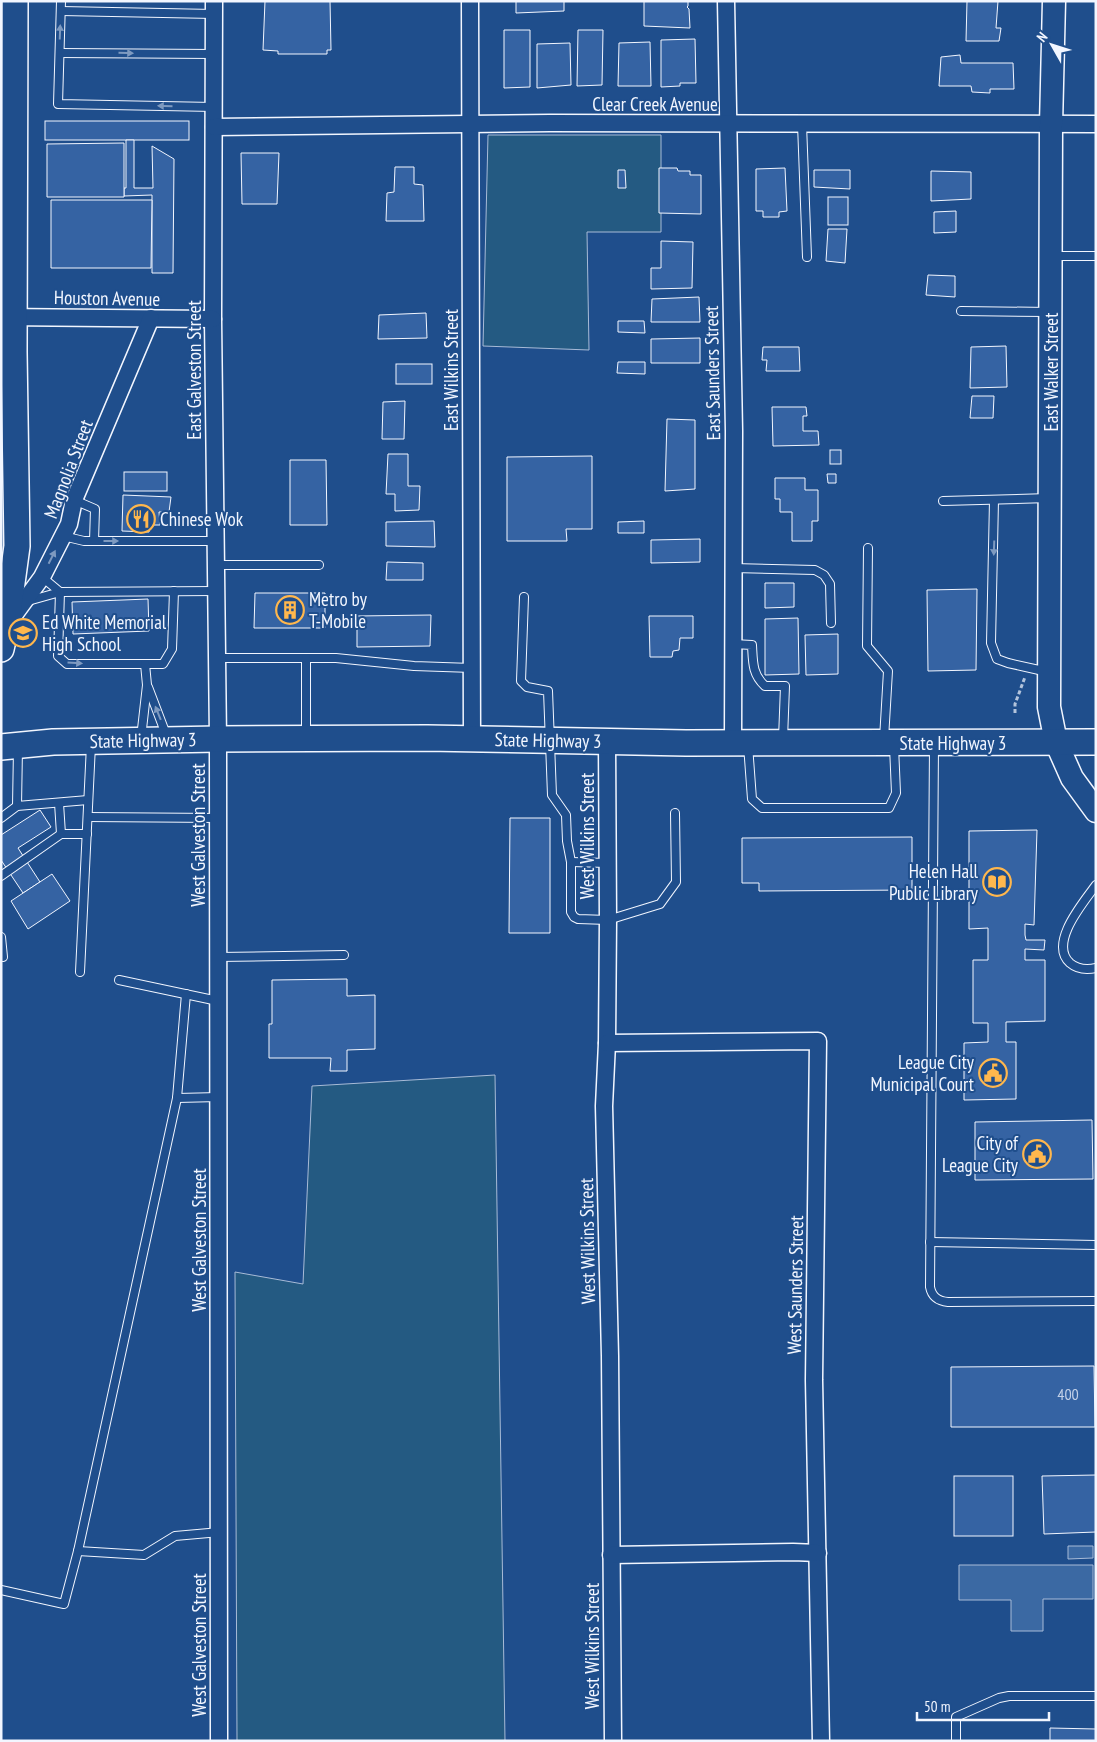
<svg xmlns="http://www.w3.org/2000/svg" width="1097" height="1742" viewBox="0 0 1097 1742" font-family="'PT Sans Narrow',sans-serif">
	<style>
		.green { fill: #245a82; stroke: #a8bbd7 }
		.water { fill: #3b69a3; stroke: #a8bbd7 }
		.building { fill: #3563a3; stroke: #f2f6ff }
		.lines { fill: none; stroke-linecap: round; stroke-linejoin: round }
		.lane-casing { stroke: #f2f6ff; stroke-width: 10 }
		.street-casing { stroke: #f2f6ff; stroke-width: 19 }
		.secondary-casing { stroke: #f2f6ff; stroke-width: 25 }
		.primary-casing { stroke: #f2f6ff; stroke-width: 28 }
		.path { stroke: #b3c4dc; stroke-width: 3; stroke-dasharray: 4 2.5; stroke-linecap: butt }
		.lane { stroke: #1f4e8c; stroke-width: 8 }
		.street { stroke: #1f4e8c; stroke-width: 16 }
		.secondary { stroke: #1f4e8c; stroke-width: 22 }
		.primary { stroke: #1f4e8c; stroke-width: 25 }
		.oneway { fill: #7e9ac0 }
		.labels { text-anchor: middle; stroke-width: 4; stroke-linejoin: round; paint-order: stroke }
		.number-label { font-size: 16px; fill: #c3d1e8 }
		.street-label { font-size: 19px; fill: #f2f6ff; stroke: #1f4e8c }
		.poi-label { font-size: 19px; fill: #f2f6ff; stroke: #1f4e8c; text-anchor: start }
	</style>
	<rect width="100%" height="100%" fill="#1f4e8c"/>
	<g class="green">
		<path d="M488,135H661V232H587L589,350L483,346Z"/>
		<path d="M495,1075L505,1741H237L235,1272L303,1284L312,1086Z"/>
	</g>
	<g class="water">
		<path d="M1068,1546H1093V1558L1068,1559Z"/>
		<path d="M959,1565H1093V1599H1043V1631H1011V1600H959Z"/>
	</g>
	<g class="building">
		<path d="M265,1H330L331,50H327V54H278V51L263,50Z"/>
		<path d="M516,1H564V11L516,13Z"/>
		<path d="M644,1H688V6L687,7L689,9L690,28L644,26Z"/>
		<path d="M967,1H998L996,28H1001L999,41H966Z"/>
		<path d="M504,30H530V87L504,88Z"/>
		<path d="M578,30H603L602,85L577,86Z"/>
		<path d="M695,39L696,83H680V86L661,87V40Z"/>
		<path d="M650,42L651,86H618L619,43Z"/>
		<path d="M570,43L571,85L537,88V44Z"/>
		<path d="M960,55L961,63H1013L1014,89H990V93L972,92L971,86H939L941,57Z"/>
		<rect x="45" y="121" width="144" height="19"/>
		<path d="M126,140H134V188H153L152,146L174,159L173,273H152V195L124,196V188H126Z"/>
		<path d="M124,143V197H47V144Z"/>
		<path d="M241,153H279L277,204H242Z"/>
		<path d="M395,167H414V184L423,185L424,221H386L387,193L394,192Z"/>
		<path d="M659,168H677L678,171H690V175H701V214L659,213Z"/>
		<path d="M785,168L787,211L779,212V217H763V211H756V169Z"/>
		<path d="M618,170H625L626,188H618Z"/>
		<path d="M814,170H850V189L814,187Z"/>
		<path d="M931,171L971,172V199L931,201Z"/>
		<rect x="828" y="197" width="20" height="28"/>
		<path d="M51,200H152L151,268H51Z"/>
		<path d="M956,211V232L934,233V212Z"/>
		<path d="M828,229H847L845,263L826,261Z"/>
		<path d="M661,241L693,242L692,288L651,289V268H661Z"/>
		<path d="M928,275L955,276V297L926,295Z"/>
		<path d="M699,297L700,322H651L652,299Z"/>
		<path d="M426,313L427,338L378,339L379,315Z"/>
		<path d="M618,321H644L645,333L618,332Z"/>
		<path d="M700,338V363H651V339Z"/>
		<path d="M1006,346L1007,387L970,388L971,347Z"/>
		<path d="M763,347H799L800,371H766L767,360H762Z"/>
		<path d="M618,362H645V374L617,373Z"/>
		<rect x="396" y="364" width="36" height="20"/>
		<path d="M972,396H994L993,418H970Z"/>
		<path d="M405,401L404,439H382L383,402Z"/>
		<path d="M772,407H806L807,416H803V431H818L819,445L773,446Z"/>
		<path d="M667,419L695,420V489L665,491Z"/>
		<rect x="830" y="450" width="11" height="14"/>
		<path d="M388,454H408V486H420L419,510L395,511V494H386Z"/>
		<path d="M592,456V529H566L567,541H507V457Z"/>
		<path d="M290,460H326L327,525H290Z"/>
		<rect x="124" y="472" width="43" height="19"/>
		<path d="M827,474H836V483H828Z"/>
		<path d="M775,478H805V490H818V521H812V541H792V512H780V499H775Z"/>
		<path d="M123,495L171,497L169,512H159L160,525H149V532L122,531Z"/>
		<path d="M434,521L435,547L386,546V522Z"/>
		<path d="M644,521V533H618V522Z"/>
		<path d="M700,539V562L651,563V540Z"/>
		<path d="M387,562L423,563V580H386Z"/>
		<path d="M765,583H794V607L765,608Z"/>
		<path d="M977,589L976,670L928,671L927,590Z"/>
		<path d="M255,593H325V628H254Z"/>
		<path d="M148,599L149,631L73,634L72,602Z"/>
		<path d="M431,615L430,646L357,647V616Z"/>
		<path d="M649,616H693V638H680L679,650L673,651L672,657H650Z"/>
		<path d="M798,618L799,674L765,675V619Z"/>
		<path d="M838,634V674L806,675L805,635Z"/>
		<path d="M40,810L51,827L18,848L40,882L23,893L1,860V835Z"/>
		<path d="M510,818H550V933H509Z"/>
		<path d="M1037,830L1034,925L1025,924V935L1026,940H1045L1044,950L1025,949V960H1045V1021L1006,1022V1042H1016V1099L964,1100V1043L988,1042V1023H973V960H988V928L969,929V831Z"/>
		<path d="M912,837V890L759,891V883H742V838Z"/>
		<path d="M52,874L70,901L28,929L11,901Z"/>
		<path d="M347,979V996L375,995V1049L347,1050V1071H330L331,1058H269V1024H272V980Z"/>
		<path d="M1092,1120L1093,1179L975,1180V1122Z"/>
		<path d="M1094,1366L1095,1427H951V1367Z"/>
		<path d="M1096,1475V1532L1044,1534L1042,1476Z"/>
		<rect x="954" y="1476" width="59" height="60"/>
		<path d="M1050,1728L1096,1729V1741H1050Z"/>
	</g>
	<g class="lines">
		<defs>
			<g id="lane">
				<path d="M61,1L58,104L214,107"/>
				<path d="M61,11L214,14"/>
				<path d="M60,53L214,54"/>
				<path d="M802,124L807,257"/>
				<path d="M1052,256H1096"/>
				<path d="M961,311L1049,312"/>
				<path d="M74,500L95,509L94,541"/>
				<path d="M994,500L991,643L997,659L1008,663L1048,672"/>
				<path d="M943,501L1049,498"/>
				<path d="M63,536L84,541H215"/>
				<path d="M868,548L867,646L888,671L884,739"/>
				<path d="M216,565H319"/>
				<path d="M733,568L815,570L824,575L830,584L831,623"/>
				<path d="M42,577L60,592L216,591"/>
				<path d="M524,597L521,681L527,687L548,691L552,795L566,815L567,841L571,862V912L574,917L578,919L608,920L660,904L676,882L675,813"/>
				<path d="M28,601L60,592L58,656L67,664H163L172,649L174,591"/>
				<path d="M733,644L752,645C753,662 752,674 765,686H785L783,739"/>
				<path d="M217,658H336L414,666L472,668"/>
				<path d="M306,658V736"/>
				<path d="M148,687L167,737"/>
				<path d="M141,738L147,685L145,664"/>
				<path d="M748,745L752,799L762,808H889L896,793L894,746"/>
				<path d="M934,745L930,1287C932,1297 938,1301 948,1302L1096,1301"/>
				<path d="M59,803L61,834H87"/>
				<path d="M17,806L18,748"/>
				<path d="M88,817L218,818"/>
				<path d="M1,818L17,806L88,800"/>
				<path d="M571,862L607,863"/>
				<path d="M1,876L61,834"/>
				<path d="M1096,885C1084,902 1048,943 1070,963C1077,969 1087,970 1096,968"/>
				<path d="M1,937L3,957"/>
				<path d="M218,957L344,955"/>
				<path d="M80,972L91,745"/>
				<path d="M119,980L218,1001"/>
				<path d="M177,1098L219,1097"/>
				<path d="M930,1242L1096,1245"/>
				<path d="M78,1551L177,1098L186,994"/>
				<path d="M1,1590L64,1604L78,1551L144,1555L175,1536L220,1532"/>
				<path d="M956,1741V1717L999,1698L1009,1696H1096"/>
			</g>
			<g id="street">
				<path d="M214,1L213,319L218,739L219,1741"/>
				<path d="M470,1L472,738"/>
				<path d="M726,1L734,431L733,743"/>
				<path d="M214,127L550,123L1096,124"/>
				<path d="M1,317L213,319"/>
				<path d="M9,622L42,577L69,524L74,500L151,318"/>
				<path d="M607,741L608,920L607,1043L604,1106L610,1356L613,1741"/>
				<path d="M607,1043L818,1041L814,1380L821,1741"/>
				<path d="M611,1555L793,1552L818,1553"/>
			</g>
			<path id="secondary" d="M1054,1L1051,125L1049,707L1056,742L1072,778L1096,811"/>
			<g id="primary">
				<path d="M1,649L6,627L17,546L14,352L15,1"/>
				<path d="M1,747L53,742L218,739L427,738L686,743L1096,742"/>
			</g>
		</defs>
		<use href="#lane" class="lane-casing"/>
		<use href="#street" class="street-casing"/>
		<use href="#secondary" class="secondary-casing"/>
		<use href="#primary" class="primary-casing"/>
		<path class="path" d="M1015,713V704L1025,677"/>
		<use href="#lane" class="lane"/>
		<use href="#street" class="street"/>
		<use href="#secondary" class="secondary"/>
		<use href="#primary" class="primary"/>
	</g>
	<defs><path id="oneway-solid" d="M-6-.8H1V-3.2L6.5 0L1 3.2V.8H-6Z" transform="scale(1.25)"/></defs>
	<g class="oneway">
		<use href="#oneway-solid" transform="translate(60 32) rotate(-88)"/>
		<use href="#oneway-solid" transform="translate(126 53) rotate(1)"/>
		<use href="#oneway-solid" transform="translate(165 106) rotate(-179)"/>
		<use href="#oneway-solid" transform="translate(111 541)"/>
		<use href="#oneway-solid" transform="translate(994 548) rotate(92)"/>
		<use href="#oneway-solid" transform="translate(52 557) rotate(-63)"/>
		<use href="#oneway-solid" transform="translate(75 663) rotate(3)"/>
		<use href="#oneway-solid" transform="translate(158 713) rotate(-112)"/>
	</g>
	<defs>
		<symbol id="restaurant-ring" viewBox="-11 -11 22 22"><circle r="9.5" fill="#1f4e8c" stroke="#ffb74d" stroke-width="1.5"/><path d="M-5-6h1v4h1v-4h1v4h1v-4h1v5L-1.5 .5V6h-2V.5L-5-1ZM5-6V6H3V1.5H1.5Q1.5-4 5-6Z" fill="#ffb74d"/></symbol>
		<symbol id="building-ring" viewBox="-11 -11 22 22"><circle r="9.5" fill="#1f4e8c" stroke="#ffb74d" stroke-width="1.5"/><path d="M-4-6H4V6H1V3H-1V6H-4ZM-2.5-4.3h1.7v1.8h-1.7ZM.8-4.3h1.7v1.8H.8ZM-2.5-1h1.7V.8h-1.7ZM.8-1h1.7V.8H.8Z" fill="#ffb74d"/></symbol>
		<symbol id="school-ring" viewBox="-11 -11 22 22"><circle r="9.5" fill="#1f4e8c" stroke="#ffb74d" stroke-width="1.5"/><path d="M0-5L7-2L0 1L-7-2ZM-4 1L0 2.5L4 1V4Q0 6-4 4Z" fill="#ffb74d"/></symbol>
		<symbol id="library-ring" viewBox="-11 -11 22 22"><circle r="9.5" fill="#1f4e8c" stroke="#ffb74d" stroke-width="1.5"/><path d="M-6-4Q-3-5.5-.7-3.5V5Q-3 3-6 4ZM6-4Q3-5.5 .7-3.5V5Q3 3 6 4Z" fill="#ffb74d"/></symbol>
		<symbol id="civic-ring" viewBox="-11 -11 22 22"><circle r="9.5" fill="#1f4e8c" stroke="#ffb74d" stroke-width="1.5"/><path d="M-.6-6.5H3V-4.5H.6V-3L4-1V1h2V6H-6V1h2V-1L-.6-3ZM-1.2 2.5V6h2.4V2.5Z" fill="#ffb74d"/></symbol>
	</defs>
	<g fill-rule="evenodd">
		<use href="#restaurant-ring" x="125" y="503" width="32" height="32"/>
		<use href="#building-ring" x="274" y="594" width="32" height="32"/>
		<use href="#school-ring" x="7" y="617" width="32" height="32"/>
		<use href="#library-ring" x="981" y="866" width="32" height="32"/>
		<use href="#civic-ring" x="977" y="1057" width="32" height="32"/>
		<use href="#civic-ring" x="1021" y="1138" width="32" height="32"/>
	</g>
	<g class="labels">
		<g class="number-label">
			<text x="1068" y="1400">400</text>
		</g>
		<g class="street-label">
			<text x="655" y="111">Clear Creek Avenue</text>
			<text transform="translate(107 298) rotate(1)" y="7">Houston Avenue</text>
			<text transform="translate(194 370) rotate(-90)" y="7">East Galveston Street</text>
			<text transform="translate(451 370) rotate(-90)" y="7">East Wilkins Street</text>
			<text transform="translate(1051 372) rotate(-90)" y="7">East Walker Street</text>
			<text transform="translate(712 373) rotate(-91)" y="7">East Saunders Street</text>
			<text transform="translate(68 469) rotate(-69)" y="7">Magnolia Street</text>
			<text transform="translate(143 740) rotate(-1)" y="7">State Highway 3</text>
			<text transform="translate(548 740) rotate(1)" y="7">State Highway 3</text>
			<text x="953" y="750">State Highway 3</text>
			<text transform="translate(198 835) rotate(-90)" y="7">West Galveston Street</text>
			<text transform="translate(587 836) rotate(-90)" y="7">West Wilkins Street</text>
			<text transform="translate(199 1240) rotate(-90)" y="7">West Galveston Street</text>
			<text transform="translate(587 1241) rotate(-91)" y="7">West Wilkins Street</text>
			<text transform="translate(795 1285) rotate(-89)" y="7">West Saunders Street</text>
			<text transform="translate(199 1645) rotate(-90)" y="7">West Galveston Street</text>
			<text transform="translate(592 1646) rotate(-90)" y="7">West Wilkins Street</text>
		</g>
		<g class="poi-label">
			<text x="160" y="526">Chinese Wok</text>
			<text x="309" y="606">Metro by<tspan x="309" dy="22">T-Mobile</tspan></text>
			<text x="42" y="629">Ed White Memorial<tspan x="42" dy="22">High School</tspan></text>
			<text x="978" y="878" text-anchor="end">Helen Hall<tspan x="978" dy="22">Public Library</tspan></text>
			<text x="974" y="1069" text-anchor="end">League City<tspan x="974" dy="22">Municipal Court</tspan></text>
			<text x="1018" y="1150" text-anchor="end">City of<tspan x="1018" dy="22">League City</tspan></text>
		</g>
	</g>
	<rect width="1097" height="1742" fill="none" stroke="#f2f6ff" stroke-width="5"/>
	<g transform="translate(1052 45) rotate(309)" stroke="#1f4e8c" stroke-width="4" paint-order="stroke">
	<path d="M0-4L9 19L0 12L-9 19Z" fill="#f2f6ff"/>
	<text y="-8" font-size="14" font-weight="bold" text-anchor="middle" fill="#f2f6ff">N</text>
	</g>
	<path d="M917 1712v8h132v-8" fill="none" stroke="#f2f6ff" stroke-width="2.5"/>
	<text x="924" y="1712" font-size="15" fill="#f2f6ff" stroke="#1f4e8c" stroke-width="4" paint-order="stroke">50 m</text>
</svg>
